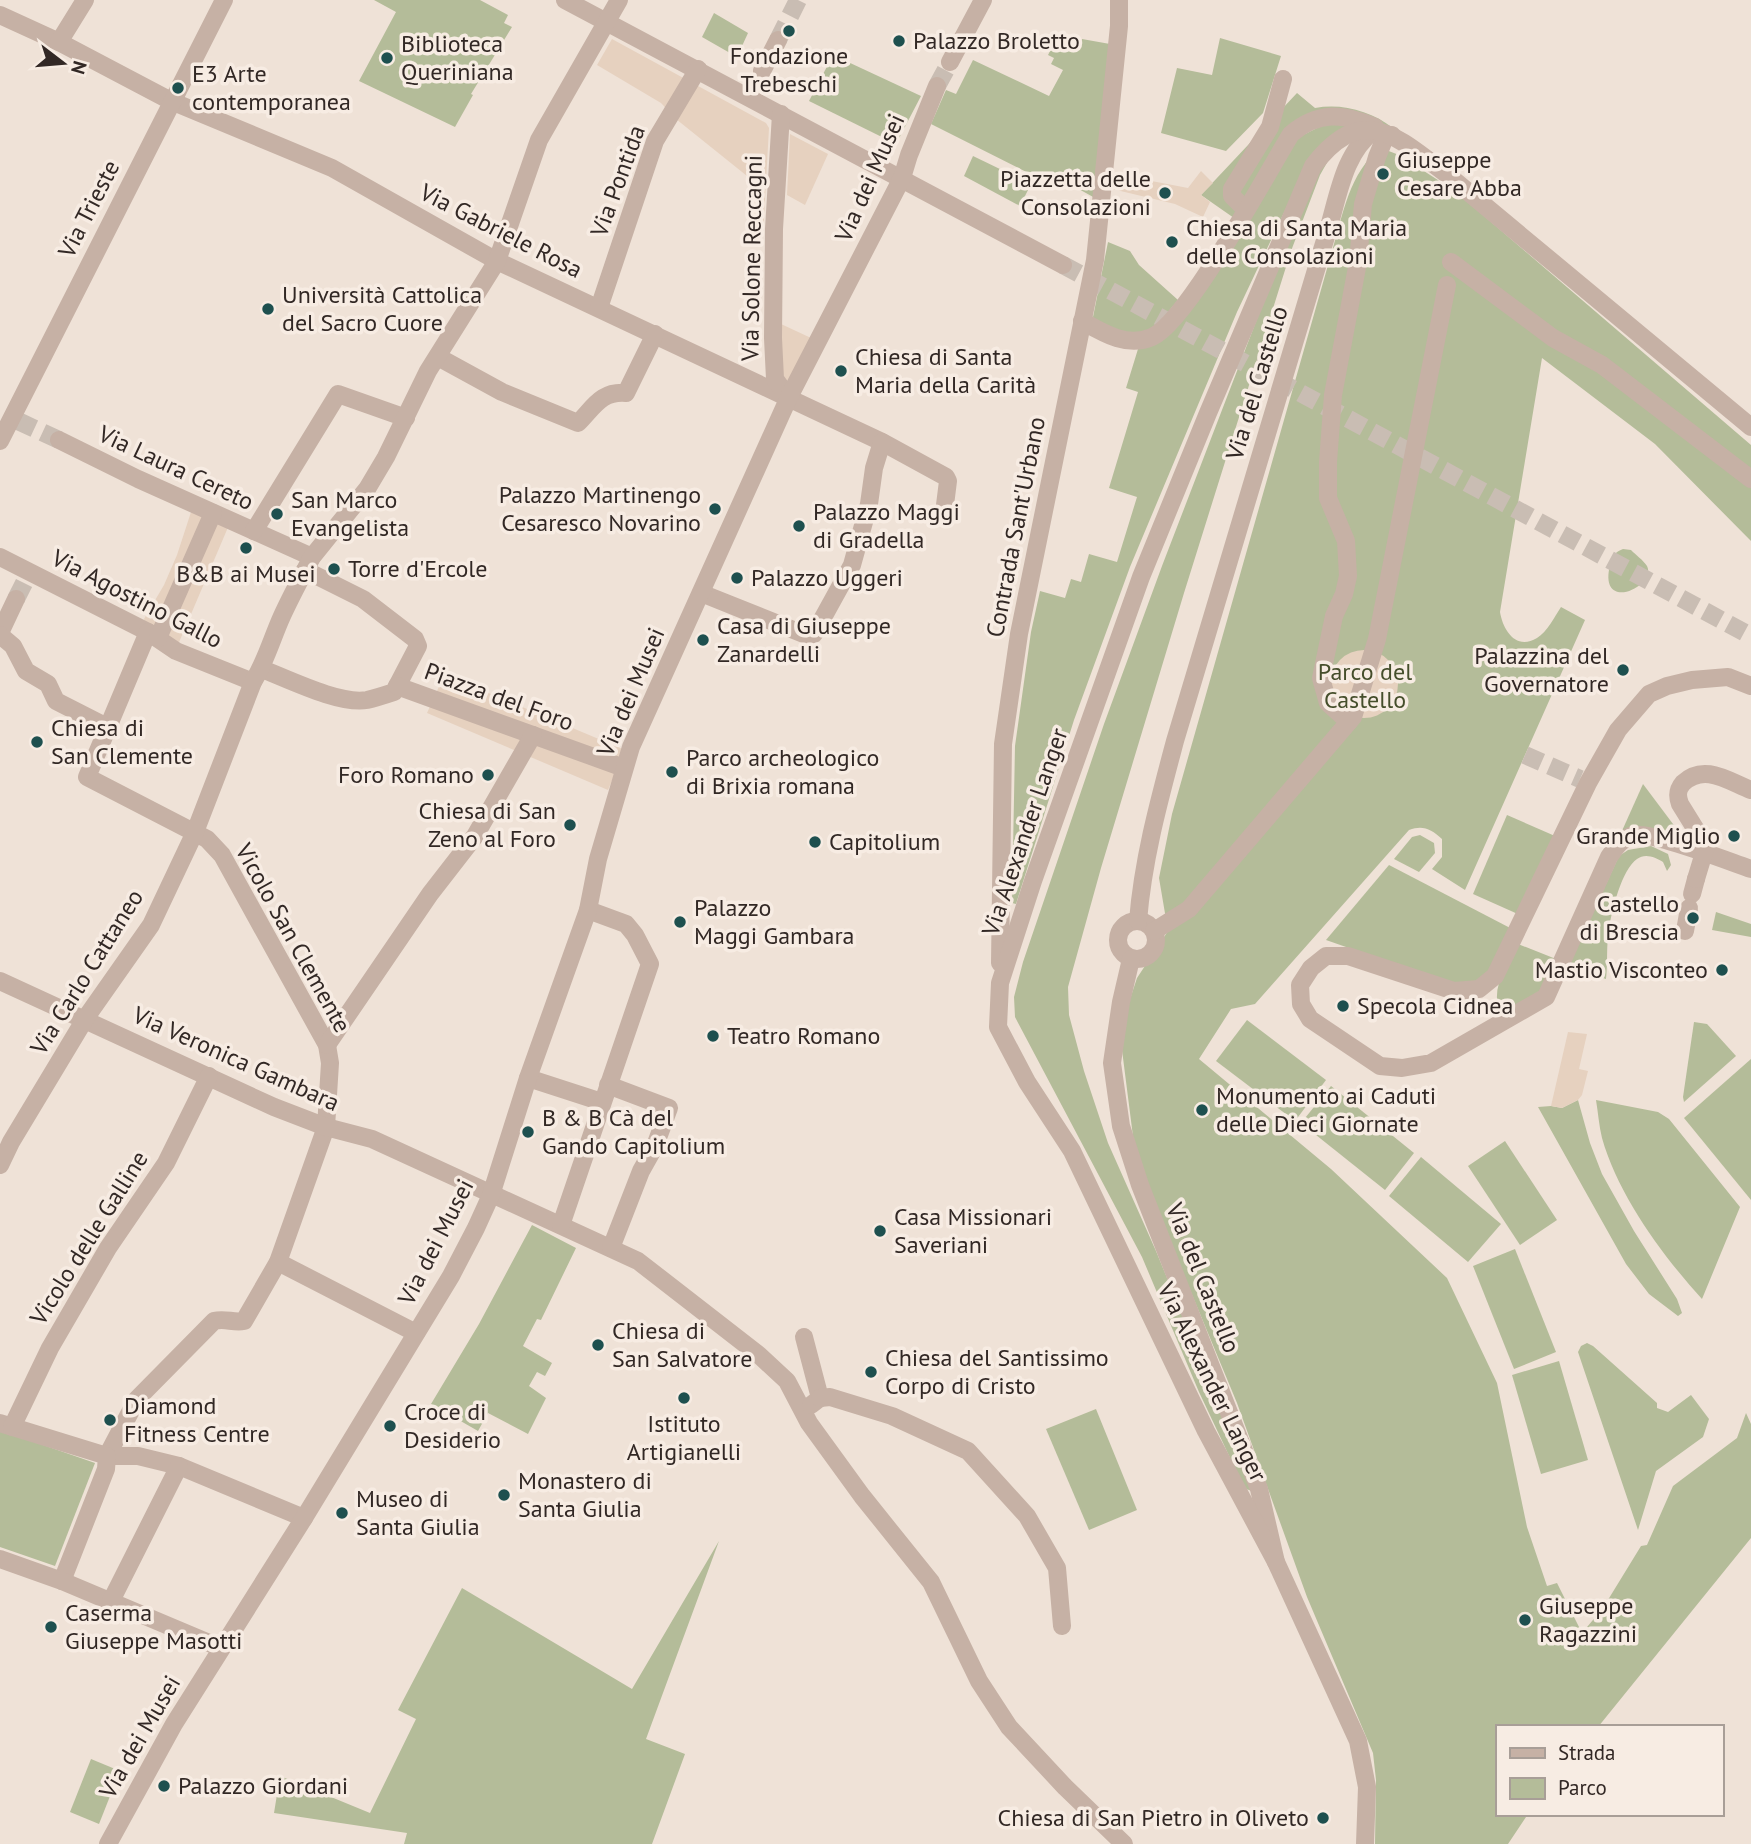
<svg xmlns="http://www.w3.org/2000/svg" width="1751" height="1844" viewBox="0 0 1751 1844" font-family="'PT Sans',sans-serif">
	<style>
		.green { fill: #b4bc99 }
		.plaza { fill: #e6d1bf }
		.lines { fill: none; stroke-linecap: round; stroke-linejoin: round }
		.minor-tunnel { stroke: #c9bdb3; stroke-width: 18; stroke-dasharray: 18 9; stroke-linecap: butt }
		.minor { stroke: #c6b1a5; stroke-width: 18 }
		.minor-bridge { stroke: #c6b1a5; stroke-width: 18 }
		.poi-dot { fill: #1e504f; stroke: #f7ece3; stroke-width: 2.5 }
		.labels { text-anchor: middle; stroke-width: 7; stroke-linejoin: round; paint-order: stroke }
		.poi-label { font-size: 24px; fill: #322825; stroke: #f7ece3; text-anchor: start }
		.street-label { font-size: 24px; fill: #322825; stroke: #f7ece3 }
		.park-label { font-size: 24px; fill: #454e2b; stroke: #f7ece3 }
	</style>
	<rect width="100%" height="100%" fill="#efe2d7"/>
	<g class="green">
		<path d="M374,0H480L508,15L504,23L512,27L471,94L473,95L455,127L359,81L396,12Z"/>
		<path d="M714,13L748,33L737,57L702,37Z"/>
		<path d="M1220,38L1281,56L1263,113L1226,151L1161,133L1177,68L1212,75Z"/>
		<path d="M1082,39L1110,44L1095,198L1055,176L1050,184L931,124L946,90L956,94L973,60L1049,96L1063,70L1051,64L1054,58L1048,55L1054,43L1071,49L1077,46Z"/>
		<path d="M833,55L921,96L896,144L809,101Z"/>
		<path d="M1297,93L1315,108C1342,103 1371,111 1393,128L1314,115L1234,218L1201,195Z"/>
		<path d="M1329,122L1364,127L1307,164L1237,312L1130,567L1074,720L1016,904L1012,903L1015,746L1031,632L1040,591L1065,598L1071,579L1081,582L1089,554L1117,562L1137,497L1109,488L1138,392L1126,388L1138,349L1160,340L1295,139Z"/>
		<path d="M1337,145L1320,175L1291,251L1184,593L1101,868L1068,987L1069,1015L1084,1071L1108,1143L1156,1251L1252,1486V1491L1246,1489L1240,1479L1199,1392L1142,1257L1015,1017L1014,997L1023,962L1104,724L1162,566L1302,202L1316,168Z"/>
		<path d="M1381,148L1399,155L1455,191L1751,445V541L1655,444L1542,358L1500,612C1503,630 1516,651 1537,638C1547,632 1555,616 1561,607L1585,620L1465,890L1432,869L1442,857V839C1431,829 1423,825 1409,830L1255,1004L1231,1009L1199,1059L1331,1169L1447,1278L1497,1383L1527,1527L1547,1586L1557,1583L1582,1633L1603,1608L1641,1546L1647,1545L1673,1486L1737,1438L1746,1413L1751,1424V1538L1598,1727H1497V1814H1528L1508,1844H1375L1376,1780L1373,1753L1307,1597L1237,1403L1136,1160L1122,1050L1129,1002L1137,978L1168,931L1159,878L1172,814L1332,251C1343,215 1349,172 1381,148Z"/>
		<path d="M973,156L1031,184L1020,206L964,176Z"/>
		<path d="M1108,242L1130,251L1139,265L1178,300C1143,342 1148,341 1096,323L1093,317Z"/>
		<path d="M1623,549L1631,550C1636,555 1643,560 1647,566C1657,586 1598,614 1610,565C1612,556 1615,552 1623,549Z"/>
		<path d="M1643,784L1685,840L1617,842Z"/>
		<path d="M1507,815L1555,836L1520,915L1473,894Z"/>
		<path d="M1420,835L1434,843L1435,853L1419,872L1394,859L1412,837Z"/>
		<path d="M1651,846L1668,854L1671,865L1667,871L1663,862C1655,857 1645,853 1637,859C1622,869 1611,912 1609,930C1606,946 1608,962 1606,979L1580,971L1565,973L1619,856L1628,850Z"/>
		<path d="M1389,865L1514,930L1490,973L1475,984L1455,985L1326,940Z"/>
		<path d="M1716,912L1751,924V937L1712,930Z"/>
		<path d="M1518,944L1556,959L1543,992L1502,1017C1488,989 1506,969 1518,944Z"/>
		<path d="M1247,1020L1326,1080L1295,1121L1216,1061Z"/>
		<path d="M1694,1022L1707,1024L1736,1056L1684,1102L1683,1097Z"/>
		<path d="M1751,1059V1200L1684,1118Z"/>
		<path d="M1331,1086L1414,1153L1385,1190L1301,1123Z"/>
		<path d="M1578,1100L1590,1143L1602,1174L1634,1231L1677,1299L1682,1313L1678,1316L1649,1294L1626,1264L1538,1107L1551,1106L1562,1108Z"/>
		<path d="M1596,1100L1658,1112L1669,1119L1740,1207L1702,1299C1662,1255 1618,1195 1602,1138C1599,1126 1598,1112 1596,1100Z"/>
		<path d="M1505,1141L1557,1220L1520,1245L1468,1166Z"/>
		<path d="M1421,1157L1501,1224L1468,1262L1389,1196Z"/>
		<path d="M532,1225L576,1248L541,1320L537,1319L523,1346L552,1363L545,1376L537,1372L529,1386L546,1398L528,1434L488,1413L478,1431L431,1404L479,1324Z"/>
		<path d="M1515,1249L1556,1352L1514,1369L1473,1266Z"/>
		<path d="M1587,1343L1593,1346L1657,1403V1408L1668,1412L1691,1395L1709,1419L1703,1437L1656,1471L1638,1530L1578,1352L1581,1346Z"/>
		<path d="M1559,1361L1588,1460L1541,1474L1512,1375Z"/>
		<path d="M1096,1409L1137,1510L1089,1530L1046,1429Z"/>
		<path d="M0,1430L95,1463L55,1566L0,1547Z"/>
		<path d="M719,1541L646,1739L685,1754L652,1844H404L407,1833L274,1813L280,1776L370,1813L416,1719L398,1710L462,1588L632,1689Z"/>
		<path d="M91,1759L120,1771L99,1824L70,1812Z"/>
	</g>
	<g class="plaza">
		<path d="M612,39L766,123L769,128L763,235L752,180L676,119L661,103L597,65Z"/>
		<path d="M790,134L828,154L805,205L787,195Z"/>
		<path d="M1201,171L1213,183L1201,195L1210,202L1203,217L1175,204L1108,188L1110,173L1188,188Z"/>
		<path d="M781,324L824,344L797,394L783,379Z"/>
		<path d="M192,509L229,525L177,647L148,632L144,619L164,585L177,555Z"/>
		<circle cx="1364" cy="684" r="34"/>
		<path d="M442,680L472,686L625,750L608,790L427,713Z"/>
		<path d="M1568,1032L1587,1034L1579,1069L1588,1071L1582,1095L1578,1100L1562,1108L1551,1106Z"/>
	</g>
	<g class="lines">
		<g class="minor-tunnel">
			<path d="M778,40L798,0"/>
			<path d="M937,86L950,62"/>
			<path d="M1063,265L1751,636"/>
			<path d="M18,421L59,440"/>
			<path d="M16,599L27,577"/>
			<path d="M1525,755L1580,779"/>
		</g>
		<g class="minor">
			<path d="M565,0L1063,265"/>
			<path d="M0,15L59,42L171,101L332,168L497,261L882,442L946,477L948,481L944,513"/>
			<path d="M59,42L85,0"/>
			<path d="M950,62L983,0"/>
			<path d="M762,71L778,40"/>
			<path d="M781,114L774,229L773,338L775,379L788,397"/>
			<path d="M1245,209L1232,196V189L1270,127L1283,79"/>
			<path d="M1451,262L1553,338L1602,365L1751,479"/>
			<path d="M599,308L655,141L698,69"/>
			<path d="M1082,321C1103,333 1127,348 1152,337C1187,322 1267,173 1291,134C1318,111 1343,113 1375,127"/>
			<path d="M438,357L502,392L578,423C594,407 601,391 626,393L655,334"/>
			<path d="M59,440L138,479L312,557"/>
			<path d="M0,441L224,0"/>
			<path d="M254,531L338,394L406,418"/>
			<path d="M0,557L148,632L176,651L253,682"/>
			<path d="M701,593L806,635L814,634L852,565L869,504L874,468L882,442"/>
			<path d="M148,632L87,777L207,839L222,855L327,1045L330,1063L326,1127L278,1262L244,1321C233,1323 225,1318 214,1321L137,1399L107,1456H138L179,1466L304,1518"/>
			<path d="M0,633L16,599"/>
			<path d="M0,635L13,646L26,671L48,684L56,701L109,728"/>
			<path d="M158,638L213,513"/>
			<path d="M262,669C288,679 340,705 367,700C376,698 385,695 394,692L418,646L415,639L363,599L305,570"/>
			<path d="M397,686L624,768"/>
			<path d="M1751,686L1728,677L1692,680L1667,686L1649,694L1618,730L1588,783L1495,976L1479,989L1454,991L1348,956H1326L1311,968L1300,985L1301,1004L1310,1019L1380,1066L1402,1068L1431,1063L1546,997L1609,857C1616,847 1621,839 1633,835C1651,831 1730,862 1751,869"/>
			<path d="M1349,722L1328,703L1321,678L1334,616L1344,594L1348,576L1346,541L1328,498V462L1333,395L1358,262L1363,204L1377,157L1384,140L1392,135"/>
			<path d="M1706,846L1680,804C1677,796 1677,790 1683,783C1704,763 1728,781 1751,790"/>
			<path d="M1692,894L1696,879"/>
			<circle cx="1137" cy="940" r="19"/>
			<path d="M1138,921C1143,859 1159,801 1175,741L1328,230C1338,197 1344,152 1374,131"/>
			<path d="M1154,931L1189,909L1353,717L1377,639L1447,285"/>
			<path d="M1685,931L1689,908"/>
			<path d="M1131,959L1121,1002L1112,1063L1121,1126L1140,1185L1259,1489L1276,1562L1358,1741L1367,1787L1365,1844"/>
			<path d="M1000,963L1003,744L1019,634L1095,260L1119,26V0"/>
			<path d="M0,981L274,1107L326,1127L372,1139L638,1261L759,1355L787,1381L809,1423L862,1496L931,1582L979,1681L1009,1727L1065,1787L1124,1844"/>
			<path d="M327,1045L430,894L475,836L533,735"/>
			<path d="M528,1078L602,1102"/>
			<path d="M608,1085L669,1108L655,1146L641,1171L611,1248"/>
			<path d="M0,1165L11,1142L85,1019L151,925L195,832L253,682C266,661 272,638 282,616C291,596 302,576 312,557L367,489L386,457L428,371L497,261L539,140L619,0"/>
			<path d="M561,1225L650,964L635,935L626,924L588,910"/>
			<path d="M278,1262L416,1333"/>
			<path d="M804,1337L820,1398L811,1405"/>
			<path d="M820,1398L830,1397L892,1416L968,1451L1027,1516L1057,1568L1062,1626"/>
			<path d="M0,1423L107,1456L106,1469L62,1581"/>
			<path d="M12,1427L50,1348L108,1248L166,1163L209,1076"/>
			<path d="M0,1559L62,1581L221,1648"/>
			<path d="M1276,1562L1206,1431L1072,1151L1027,1082L998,1027L1000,983L1033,881L1141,577L1208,413L1313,166C1363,100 1398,138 1449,176L1751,427"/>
			<path d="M111,1601L179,1466"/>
			<path d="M108,1844L174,1724L304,1518L451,1276L476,1228L491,1195L528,1078L588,910L598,859L631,747L789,397L902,178L909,155L937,86"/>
		</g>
		<path class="minor-bridge" d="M1696,879L1706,846"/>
	</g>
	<g class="poi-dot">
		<circle cx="789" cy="31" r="7"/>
		<circle cx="899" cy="41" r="7"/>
		<circle cx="387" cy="58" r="7"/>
		<circle cx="178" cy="88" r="7"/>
		<circle cx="1383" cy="174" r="7"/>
		<circle cx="1165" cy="193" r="7"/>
		<circle cx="1172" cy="242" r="7"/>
		<circle cx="268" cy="309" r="7"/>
		<circle cx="841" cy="371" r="7"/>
		<circle cx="715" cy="509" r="7"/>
		<circle cx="277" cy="514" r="7"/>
		<circle cx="799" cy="526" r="7"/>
		<circle cx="246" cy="548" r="7"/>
		<circle cx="334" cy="569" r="7"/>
		<circle cx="737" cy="578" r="7"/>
		<circle cx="703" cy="640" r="7"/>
		<circle cx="1623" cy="670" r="7"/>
		<circle cx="37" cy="742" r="7"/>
		<circle cx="672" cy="772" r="7"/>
		<circle cx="488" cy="775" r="7"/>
		<circle cx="570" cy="825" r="7"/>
		<circle cx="1734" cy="836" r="7"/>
		<circle cx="815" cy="842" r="7"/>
		<circle cx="1693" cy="918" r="7"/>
		<circle cx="680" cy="922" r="7"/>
		<circle cx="1722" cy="970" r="7"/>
		<circle cx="1343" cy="1006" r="7"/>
		<circle cx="713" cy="1036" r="7"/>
		<circle cx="1202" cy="1110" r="7"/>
		<circle cx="528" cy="1132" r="7"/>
		<circle cx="880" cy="1231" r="7"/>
		<circle cx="598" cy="1345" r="7"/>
		<circle cx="871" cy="1372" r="7"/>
		<circle cx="684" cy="1398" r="7"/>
		<circle cx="110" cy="1420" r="7"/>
		<circle cx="390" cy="1426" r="7"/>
		<circle cx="504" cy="1495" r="7"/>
		<circle cx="342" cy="1513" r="7"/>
		<circle cx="1525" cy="1620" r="7"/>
		<circle cx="51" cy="1627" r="7"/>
		<circle cx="164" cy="1786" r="7"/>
		<circle cx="1323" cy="1818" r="7"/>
	</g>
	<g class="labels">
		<g class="poi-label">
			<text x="913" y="49">Palazzo Broletto</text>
			<text x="401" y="52">Biblioteca<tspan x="401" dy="28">Queriniana</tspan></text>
			<text x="789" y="64" text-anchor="middle">Fondazione<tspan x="789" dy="28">Trebeschi</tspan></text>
			<text x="192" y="82">E3 Arte<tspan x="192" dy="28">contemporanea</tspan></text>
			<text x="1397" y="168">Giuseppe<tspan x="1397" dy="28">Cesare Abba</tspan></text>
			<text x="1151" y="187" text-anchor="end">Piazzetta delle<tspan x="1151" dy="28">Consolazioni</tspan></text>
			<text x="1186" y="236">Chiesa di Santa Maria<tspan x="1186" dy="28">delle Consolazioni</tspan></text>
			<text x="282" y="303">Università Cattolica<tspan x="282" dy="28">del Sacro Cuore</tspan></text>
			<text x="855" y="365">Chiesa di Santa<tspan x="855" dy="28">Maria della Carità</tspan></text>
			<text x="701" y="503" text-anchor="end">Palazzo Martinengo<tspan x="701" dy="28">Cesaresco Novarino</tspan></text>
			<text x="291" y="508">San Marco<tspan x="291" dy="28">Evangelista</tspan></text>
			<text x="813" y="520">Palazzo Maggi<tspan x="813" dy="28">di Gradella</tspan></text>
			<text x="348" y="577">Torre d'Ercole</text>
			<text x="246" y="582" text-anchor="middle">B&amp;B ai Musei</text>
			<text x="751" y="586">Palazzo Uggeri</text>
			<text x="717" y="634">Casa di Giuseppe<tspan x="717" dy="28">Zanardelli</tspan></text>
			<text x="1609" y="664" text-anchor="end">Palazzina del<tspan x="1609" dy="28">Governatore</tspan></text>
			<text x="51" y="736">Chiesa di<tspan x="51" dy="28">San Clemente</tspan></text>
			<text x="686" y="766">Parco archeologico<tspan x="686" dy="28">di Brixia romana</tspan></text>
			<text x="474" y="783" text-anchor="end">Foro Romano</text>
			<text x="556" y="819" text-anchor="end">Chiesa di San<tspan x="556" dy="28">Zeno al Foro</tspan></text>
			<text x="1720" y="844" text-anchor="end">Grande Miglio</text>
			<text x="829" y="850">Capitolium</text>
			<text x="1679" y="912" text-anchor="end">Castello<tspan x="1679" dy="28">di Brescia</tspan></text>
			<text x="694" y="916">Palazzo<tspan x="694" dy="28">Maggi Gambara</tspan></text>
			<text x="1708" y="978" text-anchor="end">Mastio Visconteo</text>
			<text x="1357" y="1014">Specola Cidnea</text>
			<text x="727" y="1044">Teatro Romano</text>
			<text x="1216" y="1104">Monumento ai Caduti<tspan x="1216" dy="28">delle Dieci Giornate</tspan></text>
			<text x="542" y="1126">B &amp; B Cà del<tspan x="542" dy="28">Gando Capitolium</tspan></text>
			<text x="894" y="1225">Casa Missionari<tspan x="894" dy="28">Saveriani</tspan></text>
			<text x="612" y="1339">Chiesa di<tspan x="612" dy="28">San Salvatore</tspan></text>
			<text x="885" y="1366">Chiesa del Santissimo<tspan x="885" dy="28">Corpo di Cristo</tspan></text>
			<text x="124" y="1414">Diamond<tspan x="124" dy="28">Fitness Centre</tspan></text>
			<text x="404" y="1420">Croce di<tspan x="404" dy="28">Desiderio</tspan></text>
			<text x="684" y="1432" text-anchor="middle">Istituto<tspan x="684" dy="28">Artigianelli</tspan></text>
			<text x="518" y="1489">Monastero di<tspan x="518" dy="28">Santa Giulia</tspan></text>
			<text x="356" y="1507">Museo di<tspan x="356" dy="28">Santa Giulia</tspan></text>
			<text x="1539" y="1614">Giuseppe<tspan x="1539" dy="28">Ragazzini</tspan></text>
			<text x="65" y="1621">Caserma<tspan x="65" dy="28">Giuseppe Masotti</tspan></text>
			<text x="178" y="1794">Palazzo Giordani</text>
			<text x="1309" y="1826" text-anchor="end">Chiesa di San Pietro in Oliveto</text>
		</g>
		<g class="street-label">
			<text transform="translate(870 178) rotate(-66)" y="8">Via dei Musei</text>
			<text transform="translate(618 181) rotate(-70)" y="8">Via Pontida</text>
			<text transform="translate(89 209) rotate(-63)" y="8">Via Trieste</text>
			<text transform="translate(501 231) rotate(27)" y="8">Via Gabriele Rosa</text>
			<text transform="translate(752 258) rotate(-89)" y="8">Via Solone Reccagni</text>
			<text transform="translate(1257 383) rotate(-73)" y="8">Via del Castello</text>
			<text transform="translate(176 468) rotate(25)" y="8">Via Laura Cereto</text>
			<text transform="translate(1016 527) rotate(-79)" y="8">Contrada Sant'Urbano</text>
			<text transform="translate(137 599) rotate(27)" y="8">Via Agostino Gallo</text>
			<text transform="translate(631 692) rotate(-67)" y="8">Via dei Musei</text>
			<text transform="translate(499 697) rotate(20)" y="8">Piazza del Foro</text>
			<text transform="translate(1025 832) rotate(-71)" y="8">Via Alexander Langer</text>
			<text transform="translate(293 938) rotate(61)" y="8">Vicolo San Clemente</text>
			<text transform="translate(87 972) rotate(-58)" y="8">Via Carlo Cattaneo</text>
			<text transform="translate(236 1059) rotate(24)" y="8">Via Veronica Gambara</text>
			<text transform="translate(89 1238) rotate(-58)" y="8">Vicolo delle Galline</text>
			<text transform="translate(436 1242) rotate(-63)" y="8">Via dei Musei</text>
			<text transform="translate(1203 1278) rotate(68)" y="8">Via del Castello</text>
			<text transform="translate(1212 1382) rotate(64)" y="8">Via Alexander Langer</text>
			<text transform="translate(140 1737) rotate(-60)" y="8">Via dei Musei</text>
		</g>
		<g class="park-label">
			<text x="1365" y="680">Parco del<tspan x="1365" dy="28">Castello</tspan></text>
		</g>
	</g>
	<rect x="1496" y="1725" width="228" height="91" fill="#f7ece3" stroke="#a89e97" stroke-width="2"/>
	<rect x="1510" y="1748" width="35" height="10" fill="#c6b1a5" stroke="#a89e97" stroke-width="2"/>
	<text x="1558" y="1760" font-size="21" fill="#322825">Strada</text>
	<rect x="1510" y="1778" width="35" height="21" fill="#b4bc99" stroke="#a89e97" stroke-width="2"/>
	<text x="1558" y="1795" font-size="21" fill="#322825">Parco</text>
	<g transform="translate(63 63) rotate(106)" stroke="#f7ece3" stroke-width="5" paint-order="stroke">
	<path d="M0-5L12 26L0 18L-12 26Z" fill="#322825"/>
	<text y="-10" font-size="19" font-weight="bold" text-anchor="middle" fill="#322825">N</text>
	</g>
</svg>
